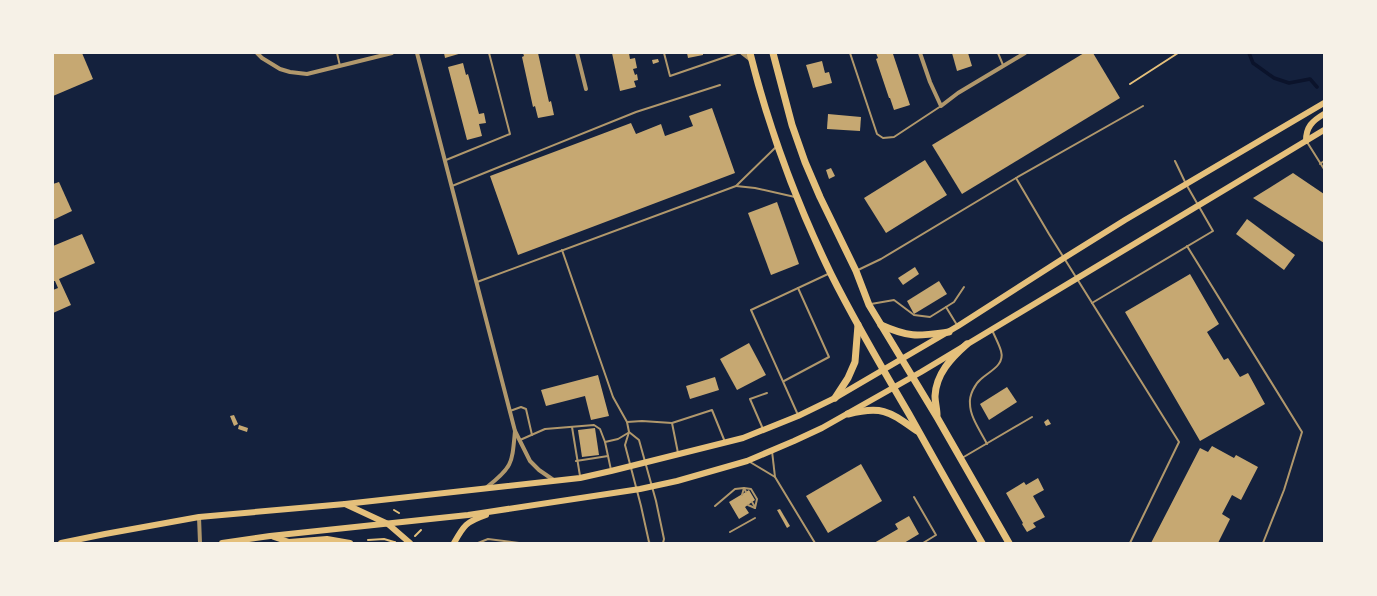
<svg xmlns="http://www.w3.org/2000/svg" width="1377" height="596" viewBox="0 0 1377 596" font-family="Overpass,sans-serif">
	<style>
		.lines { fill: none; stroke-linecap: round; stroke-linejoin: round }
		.stream { stroke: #0b132b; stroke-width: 3.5 }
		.building { fill: #c6a872 }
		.path { stroke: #e5c07b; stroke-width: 2 }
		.service { stroke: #b1986c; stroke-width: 2 }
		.minor { stroke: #b1986c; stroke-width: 4 }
		.secondary { stroke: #e5c07b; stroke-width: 6 }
		.primary { stroke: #e5c07b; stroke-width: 7 }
	</style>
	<rect width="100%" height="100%" fill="#14213d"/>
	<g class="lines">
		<path class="stream" d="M1249,53L1253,63L1274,78L1289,83L1310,79L1317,87"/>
	</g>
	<g class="building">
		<path d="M53,53H82L93,79L53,96Z"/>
		<path d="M444,53H462L445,58Z"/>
		<path d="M523,53H538L549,102L551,101L554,115L538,118L535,106L533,107L522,57L524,56Z"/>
		<path d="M612,53H629L630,59L635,58L637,68L633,69L635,75L637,74L638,80L634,81L636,87L620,91Z"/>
		<path d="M687,53H703V55L688,58Z"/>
		<path d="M876,53H896L893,54L910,105L894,110L890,98H889L876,59L878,58Z"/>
		<path d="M952,53H968L972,66L957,71Z"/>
		<path d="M1084,53H1093L1120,98L962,194L932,145Z"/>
		<path d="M658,59L659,62L653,64L652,60Z"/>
		<path d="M822,61L825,73L829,72L832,83L813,88L806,65Z"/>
		<path d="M463,63L466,75L468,74L479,114L484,113L486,123L479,124L482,136L467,140L448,67Z"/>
		<path d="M712,108L735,173L518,255L490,176L631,123L636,134L661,124L665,136L693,126L689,116Z"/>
		<path d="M828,114L861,117L860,131L827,129Z"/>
		<path d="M925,160L947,195L886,233L864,198Z"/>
		<path d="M831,168L835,176L829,179L826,170Z"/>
		<path d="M1293,173L1324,194V243L1253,198Z"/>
		<path d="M59,182L72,211L53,220V184Z"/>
		<path d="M777,202L799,264L771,275L748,213Z"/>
		<path d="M1247,219L1295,255L1284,270L1236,234Z"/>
		<path d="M82,234L95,263L59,279L71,305L53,313V290L58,288L55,281H53V246Z"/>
		<path d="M915,267L919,274L903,285L898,278Z"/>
		<path d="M1190,274L1219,324L1207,332L1224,360L1228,358L1240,377L1248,373L1265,404L1200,441L1125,312Z"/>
		<path d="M939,281L947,294L914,314L907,301Z"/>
		<path d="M749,343L766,375L737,390L720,359Z"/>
		<path d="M598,375L609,416L591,420L585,396L546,406L541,390Z"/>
		<path d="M715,377L719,390L690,399L686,386Z"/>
		<path d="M1007,387L1017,402L989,420L980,404Z"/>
		<path d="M234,415L238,424L234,426L230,416Z"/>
		<path d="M1048,419L1051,424L1046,426L1044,422Z"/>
		<path d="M239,425L248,428L247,432L238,429Z"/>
		<path d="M595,428L599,455L582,457L578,430Z"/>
		<path d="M1212,446L1234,458L1236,455L1258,467L1241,500L1232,495L1222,514L1230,519L1218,543H1151L1200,448L1208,452Z"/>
		<path d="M861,464L882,501L828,533L806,496Z"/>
		<path d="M1038,478L1044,490L1033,496L1045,517L1033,523L1036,527L1027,532L1022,524L1023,523L1006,493L1024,482L1026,485Z"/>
		<path d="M749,490L755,500L745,507L749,513L739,519L729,502Z"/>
		<path d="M780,509L790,526L787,528L777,510Z"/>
		<path d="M909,516L919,534L904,543H874L898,529L895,524Z"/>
	</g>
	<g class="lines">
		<g class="path">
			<path d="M1130,84L1178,53"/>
			<path d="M394,510L399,513"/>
			<path d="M415,536L421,530"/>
			<path d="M368,540L384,539L394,542H395"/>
		</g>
		<g class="service">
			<path d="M337,53L340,66"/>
			<path d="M664,53L670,76L737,53"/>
			<path d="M850,53L877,134L883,138L894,137L941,106"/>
			<path d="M998,53L1003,65"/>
			<path d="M1307,142L1324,169"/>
			<path d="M446,160L510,134L489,53"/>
			<path d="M1320,164L1324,161"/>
			<path d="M1016,178L1049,234L1179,442L1130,543"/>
			<path d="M452,186L636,112L720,85"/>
			<path d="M736,186L755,188L795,197"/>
			<path d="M1187,246L1302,432L1284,490L1263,543"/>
			<path d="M562,250L613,397L627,422L629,432L625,445L641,506L649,542L650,543"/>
			<path d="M858,270L881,259L1016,178L1143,106"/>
			<path d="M477,282L736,186L777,146"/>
			<path d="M1092,303L1213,231L1186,184L1175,161"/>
			<path d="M871,304L894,300L914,315L930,317L954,302L964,287"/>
			<path d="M946,307L957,325"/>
			<path d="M784,381L829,357L798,288"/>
			<path d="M510,411L521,407L526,409L532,435"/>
			<path d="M798,415L751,310L828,274"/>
			<path d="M627,422L642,421L672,423"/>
			<path d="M572,427L580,476"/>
			<path d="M763,429L750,399L767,393"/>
			<path d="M629,432L639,440L656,501L664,539L663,543"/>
			<path d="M520,440L545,429L594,425L600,429L605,442L611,470"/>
			<path d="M605,442L618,439L628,433"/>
			<path d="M987,444C981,432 970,417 970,404C969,395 975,384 981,379C990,371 1005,365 1001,351C999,344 995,337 992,330"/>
			<path d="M772,451L775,477"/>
			<path d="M678,453L672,423L712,410L725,442"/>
			<path d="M962,458L1032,417"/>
			<path d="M576,461L608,456"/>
			<path d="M750,462L775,477L815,543"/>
			<path d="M742,495L744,488L751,489L757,499L755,508"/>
			<path d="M914,497L936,535L923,543"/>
			<path d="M752,502L755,507"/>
			<path d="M748,505L755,508"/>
			<path d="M715,506L735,489L744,488L746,492"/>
			<path d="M730,532L755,518"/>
			<path d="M478,543L488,539L519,543"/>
		</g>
		<g class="minor">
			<path d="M257,53L262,58L280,69L290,72L307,74L392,53"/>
			<path d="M417,53L515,431C512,463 513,467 487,487"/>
			<path d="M577,53L586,89"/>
			<path d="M742,53L751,60"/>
			<path d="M920,53L930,82L941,106L958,93L1025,53"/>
			<path d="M515,431L530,461L539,470L555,481"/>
			<path d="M199,517L200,543"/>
		</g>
		<g class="secondary">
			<path d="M1306,141C1306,127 1312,121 1324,114"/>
			<path d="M345,504L388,524L410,543"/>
			<path d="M274,537L289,542L327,539L350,543"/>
			<path d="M61,543L105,534L199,517L345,504L580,478L611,471L743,438L798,416L835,398L958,326L1064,258L1125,220L1324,103"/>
			<path d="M222,543L270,536L468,515L640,489L677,481L747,461L794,441L822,428L921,372L1324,130"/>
			<path d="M454,543C464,525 466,522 486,515"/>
		</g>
		<g class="primary">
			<path d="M750,53C769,129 797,204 831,274C855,322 882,368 909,414C933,457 957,500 982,543"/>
			<path d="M773,53L792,125L805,162L820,197L856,271L869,305L938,419L1009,543"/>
			<path d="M881,325C910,338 918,336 949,332"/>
			<path d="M835,398L848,378L855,362L858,325"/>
			<path d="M848,414C883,405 890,412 917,431"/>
			<path d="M937,415C937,409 935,402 935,396C936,374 951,358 967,344"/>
		</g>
	</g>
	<rect width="1377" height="596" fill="none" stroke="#f6f1e7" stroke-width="108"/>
</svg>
